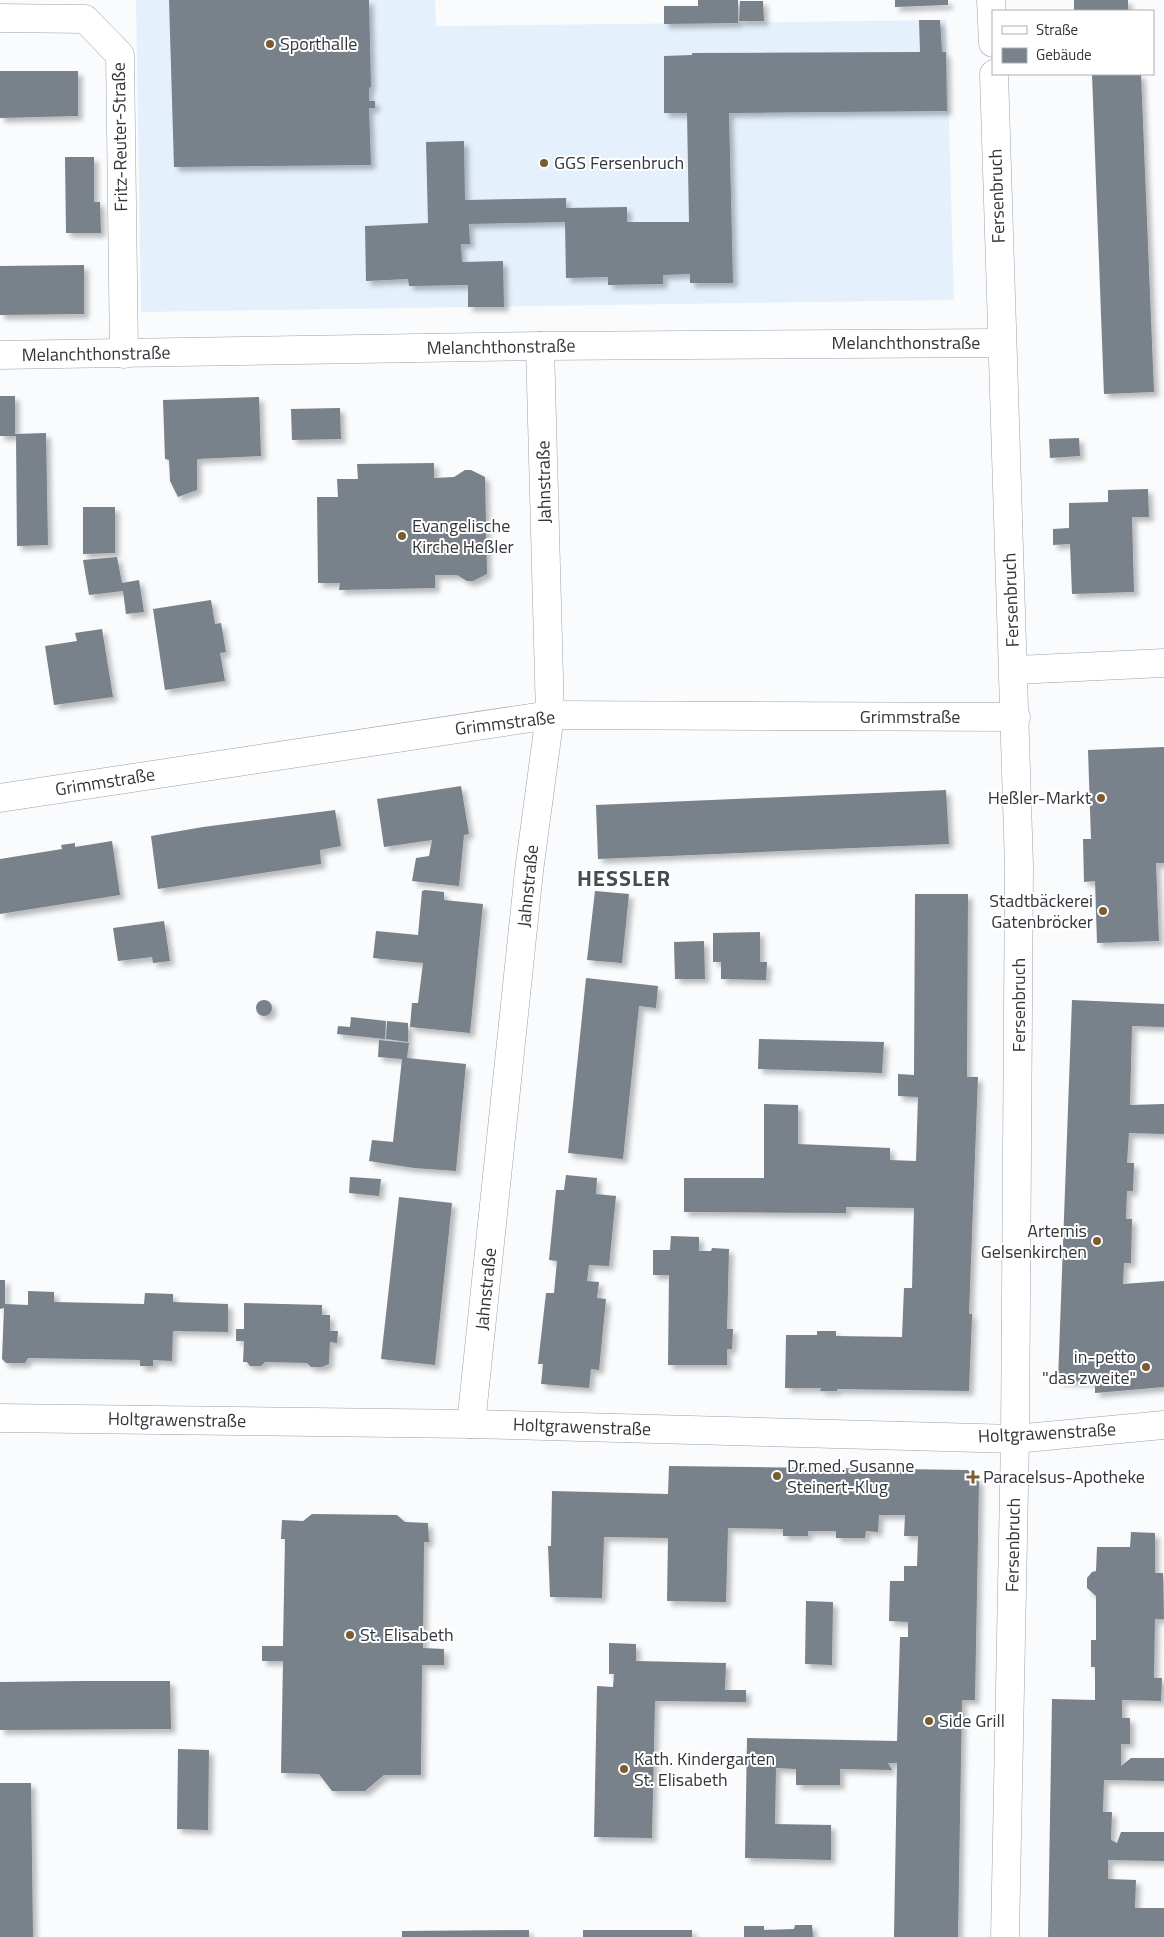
<svg xmlns="http://www.w3.org/2000/svg" width="1164" height="1937" viewBox="0 0 1164 1937" font-family="'Titillium Web',sans-serif">
	<style>
		.built { fill: #e4f1fd }
		.building { fill: #79818a; filter: url(#shadow) }
		.lines { fill: none; stroke-linecap: round; stroke-linejoin: round }
		.minor-casing { stroke: #99a2ab; stroke-width: 29 }
		.minor { stroke: #fff; stroke-width: 28 }
		.poi-dot { fill: #7a5c30; stroke: #fff; stroke-width: 2 }
		.labels { text-anchor: middle; stroke-width: 4; stroke-linejoin: round; paint-order: stroke }
		.poi-label { font-size: 18px; fill: #33373b; stroke: #fff; text-anchor: start }
		.street-label { font-size: 18px; fill: #33373b; stroke: #fff }
		.district-label { font-size: 22px; font-weight: bold; letter-spacing: 1px; fill: #434b53; stroke: #fff }
	</style>
	<defs>
		<filter id="shadow"><feDropShadow dx="4.5" dy="4.5" stdDeviation="2.5" flood-color="#0004"/></filter>
	</defs>
	<rect width="100%" height="100%" fill="#f9fbfd"/>
	<path class="built" d="M136,0H435L436,26L946,20L954,300L141,312Z"/>
	<g class="building">
		<path d="M169,0H369L371,87L369,88V101H375V108H369L371,165L174,167Z"/>
		<path d="M698,0H738V23L664,24V6H698Z"/>
		<path d="M895,0H948V5L895,7Z"/>
		<rect x="1074" y="0" width="54" height="11"/>
		<path d="M740,1H763L764,21H739Z"/>
		<path d="M919,20H940L942,52H946L947,111L729,113L733,283H690V274L663,275V284L608,285V277L566,278L565,222L469,224L470,244H461L462,262L503,261L504,307H468V285L409,286L408,279L366,281L365,226L428,223L426,142L464,141L465,200L566,198V208L627,207V222H689L687,113H664V56L692,55V53L920,52Z"/>
		<path d="M0,71H78V116L0,118Z"/>
		<path d="M1092,74H1141L1154,392L1104,394Z"/>
		<path d="M65,157H94V202H100L101,233H66Z"/>
		<path d="M84,265V314L0,315V266Z"/>
		<path d="M0,396H15V434L46,433L48,545L17,546L16,436H0Z"/>
		<path d="M259,397L261,456L197,459V490L178,497L170,481L169,460L165,459L163,400Z"/>
		<path d="M340,408L341,439L292,440L291,409Z"/>
		<path d="M1079,438L1080,456L1050,458L1049,439Z"/>
		<path d="M434,463V478L454,477L465,470H471L485,477L487,574L473,581H467L457,575H435V588L339,590L340,583H318L317,497H338L337,479H358L357,464Z"/>
		<path d="M1148,489L1149,517H1132L1134,592L1072,594L1070,544L1053,545V529L1069,528V503L1108,502V490Z"/>
		<path d="M83,507H115V553L83,554Z"/>
		<path d="M117,557L122,583L139,580L144,612L126,614L123,591L89,595L83,560Z"/>
		<path d="M211,600L215,624L221,623L226,652L220,653L225,681L165,690L153,609Z"/>
		<path d="M102,629L113,697L54,705L45,646L77,641L75,633Z"/>
		<path d="M1164,747V863H1156L1159,941L1097,943L1095,881L1084,882L1083,839H1091L1088,750Z"/>
		<path d="M461,786L469,834L464,835L459,886L412,881L416,858L429,856L432,840L384,847L377,799Z"/>
		<path d="M946,790L949,844L598,859L596,805Z"/>
		<path d="M335,810L341,846L320,850L321,864L158,889L151,836L203,827Z"/>
		<path d="M112,841L120,895L0,914V859L62,849L61,845L75,843V847Z"/>
		<path d="M425,890L444,892V900L483,904L470,1033L410,1027L412,1003H418L423,963L373,958L376,931L418,935L422,891Z"/>
		<path d="M595,891L629,894L622,963L587,960Z"/>
		<path d="M915,894H968L967,1077H978L969,1314H972V1316L969,1391L837,1389V1391H820L821,1388H785L786,1335H817V1331H836V1336L902,1337L904,1288H912L914,1208L846,1207V1213L684,1212V1178H764V1104L798,1105V1144L890,1148V1160L916,1161L918,1097L898,1096V1074L914,1075Z"/>
		<path d="M164,921L170,961L153,963L152,957L118,961L113,928Z"/>
		<path d="M760,932V962H767L766,980L721,979V962H713V933Z"/>
		<path d="M704,941L705,979H675L674,942Z"/>
		<path d="M586,978L658,986L656,1008L639,1006L623,1159L568,1153Z"/>
		<path d="M1072,1000L1164,1004V1027L1132,1026L1130,1105L1164,1104V1134L1129,1133L1127,1163H1134L1133,1191H1127L1126,1219H1132L1131,1263H1124L1123,1284L1164,1281V1387L1095,1393V1382L1058,1381Z"/>
		<circle cx="264" cy="1008" r="8"/>
		<path d="M351,1017L386,1021L385,1039L337,1034L338,1026L350,1027Z"/>
		<path d="M387,1021L408,1023V1042L386,1039Z"/>
		<path d="M759,1039L884,1042L882,1073L758,1069Z"/>
		<path d="M379,1040L409,1043L407,1058L466,1064L456,1171L414,1168L369,1161L372,1140L393,1142L402,1059L378,1057Z"/>
		<path d="M566,1175L597,1178L596,1194L616,1196L609,1266L589,1265L587,1281L599,1282L597,1298L606,1299L599,1370L591,1369L589,1388L541,1384L543,1364H538L546,1293H554L557,1261L549,1260L556,1190H564Z"/>
		<path d="M350,1177L381,1179L379,1196L349,1193Z"/>
		<path d="M399,1197L452,1203L435,1365L381,1359Z"/>
		<path d="M671,1236L699,1237V1251H711L712,1248L729,1249L727,1329H733L732,1349H727V1365H668L669,1275H653V1250H670Z"/>
		<path d="M0,1280H5V1304L28,1305V1291L54,1292V1302L144,1304L145,1293L173,1294V1302L228,1304V1332L173,1331L172,1361L153,1360V1366H140V1360L28,1358L25,1363H6L2,1359L4,1308L0,1309Z"/>
		<path d="M244,1303L322,1305V1315H330V1331H338L337,1343L330,1342L329,1364L322,1367H311L307,1363L265,1362L261,1366H250L247,1362H243L244,1341H236V1329H244Z"/>
		<path d="M669,1466L968,1470L979,1482L975,1700H962L958,1937H894L897,1763H888L892,1770L840,1769V1785H796V1769L776,1768L775,1824L831,1825V1860L745,1858L747,1738L897,1741L900,1637H908V1622L889,1621L890,1581H904V1566H917L918,1536H904L905,1515H879L878,1532L866,1531L865,1538H836V1531H808V1536H783V1529L728,1528L726,1602L667,1601L668,1538L604,1537L602,1598L550,1597L548,1546H551L552,1491L668,1494Z"/>
		<path d="M312,1514L397,1515L405,1522L428,1523L429,1542H424L423,1648L444,1649V1665H422L421,1775H384L365,1791H332L319,1774L281,1773L283,1661H262V1646H283L285,1539H281L282,1520L303,1521Z"/>
		<path d="M1131,1532L1155,1533V1573H1163L1164,1619H1155L1154,1678H1162L1161,1701L1122,1700V1718H1130V1744H1121V1766L1131,1758H1164V1781L1104,1780L1103,1812H1112L1111,1840L1117,1843L1121,1832H1164V1861L1108,1860V1879L1136,1880L1135,1908H1164V1937H1048L1052,1699L1095,1700V1667H1091V1640H1096V1596L1087,1588V1578L1092,1572L1096,1571L1097,1547H1130Z"/>
		<path d="M806,1601L833,1602L832,1665L805,1664Z"/>
		<path d="M609,1643L636,1644V1661L726,1663L725,1690H746V1702L655,1701L652,1838L594,1837L597,1686L613,1687L614,1674H609Z"/>
		<path d="M84,1681H170L171,1729L0,1730V1682Z"/>
		<path d="M178,1749L209,1750L208,1830L177,1829Z"/>
		<path d="M0,1783H31L33,1937H0Z"/>
		<path d="M795,1925H812L813,1937H744V1926H764V1930L794,1929Z"/>
		<path d="M529,1930V1937H402V1931Z"/>
		<rect x="583" y="1930" width="109" height="7"/>
	</g>
	<g class="lines">
		<defs>
			<g id="minor">
				<path d="M991,0L993,43"/>
				<path d="M0,18L85,19L120,55L124,354"/>
				<path d="M994,74L1019,866L1015,1439L1005,1937"/>
				<path d="M0,355L540,346L1002,343"/>
				<path d="M1014,670L1164,663"/>
				<path d="M0,798L550,715L1016,717"/>
				<path d="M0,1418L471,1424L1015,1439L1164,1425"/>
				<path d="M471,1424L529,871L550,715L540,346"/>
			</g>
		</defs>
		<use href="#minor" class="minor-casing"/>
		<use href="#minor" class="minor"/>
	</g>
	<g class="poi-dot">
		<circle cx="270" cy="44" r="5"/>
		<circle cx="544" cy="163" r="5"/>
		<circle cx="402" cy="536" r="5"/>
		<circle cx="1101" cy="798" r="5"/>
		<circle cx="1103" cy="911" r="5"/>
		<circle cx="1097" cy="1241" r="5"/>
		<circle cx="1146" cy="1367" r="5"/>
		<circle cx="777" cy="1476" r="5"/>
		<path d="M970.5 1469.5h5v5h5v5h-5v5h-5v-5h-5v-5h5z"/>
		<circle cx="350" cy="1635" r="5"/>
		<circle cx="929" cy="1721" r="5"/>
		<circle cx="624" cy="1769" r="5"/>
	</g>
	<g class="labels">
		<g class="poi-label">
			<text x="280" y="50">Sporthalle</text>
			<text x="554" y="169">GGS Fersenbruch</text>
			<text x="412" y="532">Evangelische<tspan x="412" dy="21">Kirche Heßler</tspan></text>
			<text x="1091" y="804" text-anchor="end">Heßler-Markt</text>
			<text x="1093" y="907" text-anchor="end">Stadtbäckerei<tspan x="1093" dy="21">Gatenbröcker</tspan></text>
			<text x="1087" y="1237" text-anchor="end">Artemis<tspan x="1087" dy="21">Gelsenkirchen</tspan></text>
			<text x="1136" y="1363" text-anchor="end">in-petto<tspan x="1136" dy="21">"das zweite"</tspan></text>
			<text x="787" y="1472">Dr.med. Susanne<tspan x="787" dy="21">Steinert-Klug</tspan></text>
			<text x="983" y="1483">Paracelsus-Apotheke</text>
			<text x="360" y="1641">St. Elisabeth</text>
			<text x="939" y="1727">Side Grill</text>
			<text x="634" y="1765">Kath. Kindergarten<tspan x="634" dy="21">St. Elisabeth</tspan></text>
		</g>
		<g class="street-label">
			<text transform="translate(120 137) rotate(-91)" y="6">Fritz-Reuter-Straße</text>
			<text transform="translate(997 196) rotate(-92)" y="6">Fersenbruch</text>
			<text x="906" y="349">Melanchthonstraße</text>
			<text transform="translate(501 347) rotate(-1)" y="6">Melanchthonstraße</text>
			<text transform="translate(96 354) rotate(-1)" y="6">Melanchthonstraße</text>
			<text transform="translate(544 482) rotate(-91)" y="6">Jahnstraße</text>
			<text transform="translate(1011 600) rotate(-92)" y="6">Fersenbruch</text>
			<text x="910" y="723">Grimmstraße</text>
			<text transform="translate(505 723) rotate(-7)" y="6">Grimmstraße</text>
			<text transform="translate(105 782) rotate(-9)" y="6">Grimmstraße</text>
			<text transform="translate(528 886) rotate(-84)" y="6">Jahnstraße</text>
			<text transform="translate(1019 1005) rotate(-90)" y="6">Fersenbruch</text>
			<text transform="translate(486 1289) rotate(-84)" y="6">Jahnstraße</text>
			<text transform="translate(177 1420) rotate(1)" y="6">Holtgrawenstraße</text>
			<text transform="translate(582 1427) rotate(2)" y="6">Holtgrawenstraße</text>
			<text transform="translate(1047 1433) rotate(-3)" y="6">Holtgrawenstraße</text>
			<text transform="translate(1013 1545) rotate(-89)" y="6">Fersenbruch</text>
		</g>
		<g class="district-label">
			<text x="624" y="886">HESSLER</text>
		</g>
	</g>
	<rect x="992" y="10" width="162" height="65" fill="#ffffff" stroke="#adafb1"/>
	<rect x="1002" y="26" width="25" height="8" fill="#ffffff" stroke="#adafb1"/>
	<text x="1036" y="35" font-size="15" fill="#33373b">Straße</text>
	<rect x="1002" y="48" width="25" height="15" fill="#79818a" stroke="#adafb1"/>
	<text x="1036" y="60" font-size="15" fill="#33373b">Gebäude</text>
</svg>
